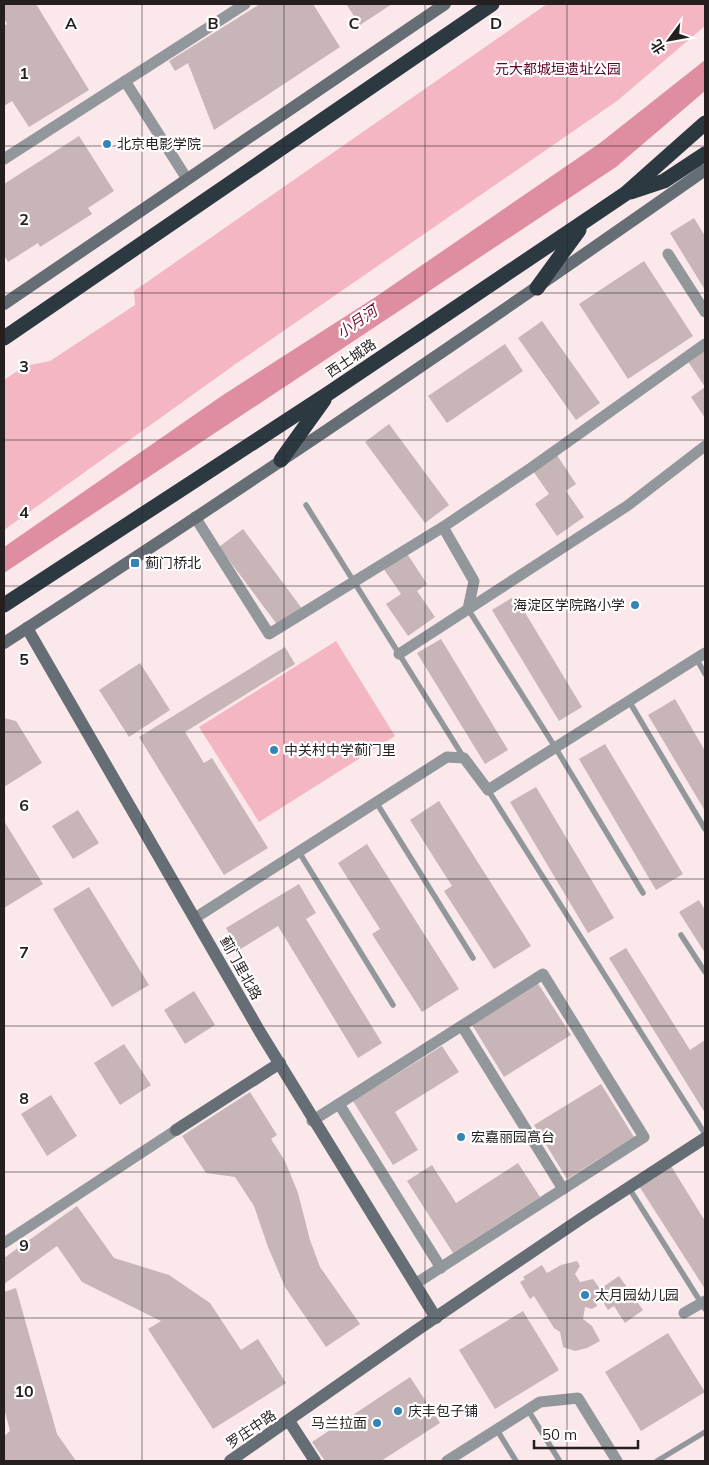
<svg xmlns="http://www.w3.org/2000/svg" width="709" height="1465" viewBox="0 0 709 1465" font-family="Mulish,'Noto Sans SC',sans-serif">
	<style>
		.green { fill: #f5b6c3 }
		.water { fill: #de8ea0 }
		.building { fill: #c7b5b8 }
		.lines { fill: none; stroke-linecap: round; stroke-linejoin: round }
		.lane { stroke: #91979b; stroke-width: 5.5 }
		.street { stroke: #91979b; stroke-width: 11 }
		.secondary { stroke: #656e74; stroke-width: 12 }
		.highway { stroke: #2d3941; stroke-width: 15 }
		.grid { fill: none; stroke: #261f20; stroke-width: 1; stroke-opacity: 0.55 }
		.poi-dot { fill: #3484b5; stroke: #fff; stroke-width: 2 }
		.labels { text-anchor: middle; stroke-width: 4.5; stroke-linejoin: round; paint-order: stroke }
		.park-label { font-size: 14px; fill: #610029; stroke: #fff }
		.poi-label { font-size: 14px; fill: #261f20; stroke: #fff; text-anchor: start }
		.street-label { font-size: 14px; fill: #261f20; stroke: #fff }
		.water-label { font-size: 15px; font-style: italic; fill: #701134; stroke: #fff }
		.grid-label { font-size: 16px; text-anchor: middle; font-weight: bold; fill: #261f20; stroke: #fff; stroke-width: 4.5; stroke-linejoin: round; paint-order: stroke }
	</style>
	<rect width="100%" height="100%" fill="#fbe8eb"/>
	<g class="green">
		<path d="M547,4H705V26L617,101L237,363L4,530V380L25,366L50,361L135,305L134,291Z"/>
		<path d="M336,641L395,736L259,822L199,727Z"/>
	</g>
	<path class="water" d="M705,60V91L616,167L4,573V547L223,395L374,298L600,143Z"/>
	<g class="building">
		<path d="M4,4H36L89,90L29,127L12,101L4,106V26L7,24L4,18Z"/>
		<path d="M260,4H313L340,47L214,130L188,63L175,71L169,61Z"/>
		<path d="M346,4H392L360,25Z"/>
		<path d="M79,136L114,191L88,208L92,214L40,247L38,243L8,262L4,255V184Z"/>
		<path d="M694,218L705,236V290L670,233Z"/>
		<path d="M644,261L693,336L628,379L579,304Z"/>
		<path d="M542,321L600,403L576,420L518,338Z"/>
		<path d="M505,344L523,371L447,423L428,396Z"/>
		<path d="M705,348V418L691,397L705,387L687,360Z"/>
		<path d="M389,424L449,505L425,523L365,442Z"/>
		<path d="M555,452L576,484L566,491L584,517L557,536L535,504L549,494L531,468Z"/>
		<path d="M243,529L303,610L279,627L219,547Z"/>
		<path d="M406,552L427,584L417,591L435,617L408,636L386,604L401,594L383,568Z"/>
		<path d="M515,596L582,707L559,721L492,610Z"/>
		<path d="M441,639L508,750L485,764L417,653Z"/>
		<path d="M285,647L295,664L185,732L204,763L212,758L268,848L224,875L139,737Z"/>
		<path d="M140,663L170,710L129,737L99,690Z"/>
		<path d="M675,699L705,751V811L648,715Z"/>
		<path d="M4,718L16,721L42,763L4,787Z"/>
		<path d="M605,744L683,874L656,890L579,759Z"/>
		<path d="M536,787L614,918L588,933L510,802Z"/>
		<path d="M439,801L531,946L494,969L444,891L452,886L410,820Z"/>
		<path d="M78,810L99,843L73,859L52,826Z"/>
		<path d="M4,821L43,884L4,908Z"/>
		<path d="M367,844L459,989L422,1012L372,934L380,929L338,863Z"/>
		<path d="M299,884L316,913L306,919L382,1043L358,1058L278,926L239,950L226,928Z"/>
		<path d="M89,887L149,985L112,1007L53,909Z"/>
		<path d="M699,900L705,910V953L679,912Z"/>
		<path d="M626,948L690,1050L705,1040V1113L609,958Z"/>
		<path d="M537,982L571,1035L504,1077L471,1023Z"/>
		<path d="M194,991L215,1025L185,1044L164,1010Z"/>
		<path d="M124,1044L151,1085L120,1105L94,1063Z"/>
		<path d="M442,1046L459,1072L395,1112L418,1150L393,1165L353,1101Z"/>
		<path d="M601,1084L634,1137L567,1179L534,1125Z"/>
		<path d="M250,1092L277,1135L271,1139L285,1161L298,1193L310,1240L320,1267L360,1324L326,1347L285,1287L268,1247L254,1206L235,1177L206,1173L182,1136Z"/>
		<path d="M51,1095L77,1136L47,1156L21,1114Z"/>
		<path d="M518,1163L540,1197L453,1253L407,1181L432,1165L456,1203Z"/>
		<path d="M671,1166L705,1221V1289L639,1186Z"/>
		<path d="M77,1206L114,1258L169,1275L210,1303L241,1350L258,1339L286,1383L213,1429L148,1329L161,1321L82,1282L57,1246L4,1284V1258Z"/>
		<path d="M577,1261L580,1266L575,1274L580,1282L593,1279L600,1289L619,1276L643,1310L625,1323L614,1306L608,1310L600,1297L596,1300L597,1306L592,1309L585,1307L583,1319L592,1326L600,1341L587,1348L575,1351L563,1347L560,1332L554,1328L534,1296L530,1299L520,1282L525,1279L523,1277L542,1265L547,1273L561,1265Z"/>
		<path d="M16,1288L57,1434L76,1461H4V1436L10,1431L4,1408V1292Z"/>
		<path d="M523,1311L559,1370L495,1409L459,1350Z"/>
		<path d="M668,1333L705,1392L641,1431L605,1372Z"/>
		<path d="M410,1377L440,1423L381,1461H325L312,1442Z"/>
	</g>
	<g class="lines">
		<g class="lane">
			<path d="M306,505L464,758"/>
			<path d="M468,609L555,747L643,893"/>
			<path d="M696,658L705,674"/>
			<path d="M629,701L705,829"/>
			<path d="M488,790L705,1134"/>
			<path d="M376,802L473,958"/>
			<path d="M299,852L393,1005"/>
			<path d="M681,935L705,972"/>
			<path d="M629,1188L705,1309"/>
			<path d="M528,1410L559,1460"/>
			<path d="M497,1430L516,1461"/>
			<path d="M657,1461L705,1432"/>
		</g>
		<g class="street">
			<path d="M125,81L187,179"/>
			<path d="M4,159L245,4"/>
			<path d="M668,254L705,312"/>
			<path d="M195,517L269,634L443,527L531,468L705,344"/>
			<path d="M443,527L474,581L468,609"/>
			<path d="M399,654L627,506L705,446"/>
			<path d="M195,918L447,757L464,758L488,790L705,653"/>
			<path d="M462,1026L563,1189"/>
			<path d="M339,1104L441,1268"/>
			<path d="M312,1121L543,974L644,1137L415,1284"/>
			<path d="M4,1243L176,1130"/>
			<path d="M684,1313L705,1301"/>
			<path d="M447,1461L540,1402L578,1398L617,1461"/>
		</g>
		<g class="secondary">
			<path d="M4,304L445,4"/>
			<path d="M27,628L260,1032L436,1318"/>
			<path d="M4,643C241,490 474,332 705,170"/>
			<path d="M176,1130L280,1063"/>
			<path d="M289,1421L315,1461"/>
			<path d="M230,1461L417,1330L582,1218L705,1138"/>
		</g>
		<g class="highway">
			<path d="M631,192L664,181L705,154"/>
			<path d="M537,288L579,230"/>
			<path d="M4,338L492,4"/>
			<path d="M281,460L324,400"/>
			<path d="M4,605L329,393L585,221L625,194L705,123"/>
		</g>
	</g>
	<path class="grid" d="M142,4V1461M284,4V1461M425,4V1461M567,4V1461M4,146H705M4,293H705M4,440H705M4,586H705M4,732H705M4,879H705M4,1026H705M4,1172H705M4,1318H705"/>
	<g class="poi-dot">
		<circle cx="107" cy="144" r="5"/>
		<rect x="130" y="558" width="10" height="10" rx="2.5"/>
		<circle cx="635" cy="605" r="5"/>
		<circle cx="274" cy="750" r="5"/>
		<circle cx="461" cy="1137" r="5"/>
		<circle cx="585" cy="1295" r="5"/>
		<circle cx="398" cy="1411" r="5"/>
		<circle cx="377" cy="1423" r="5"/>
	</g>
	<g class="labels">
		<g class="park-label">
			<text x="558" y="74">元大都城垣遗址公园</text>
		</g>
		<g class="poi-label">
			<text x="117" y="149">北京电影学院</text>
			<text x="145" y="568">蓟门桥北</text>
			<text x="625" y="610" text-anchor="end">海淀区学院路小学</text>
			<text x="284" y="755">中关村中学蓟门里</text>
			<text x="471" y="1142">宏嘉丽园高台</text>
			<text x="595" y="1300">太月园幼儿园</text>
			<text x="408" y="1416">庆丰包子铺</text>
			<text x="367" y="1428" text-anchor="end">马兰拉面</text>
		</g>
		<g class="street-label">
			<text transform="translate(351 358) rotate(-34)" y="5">西土城路</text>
			<text transform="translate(241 968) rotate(61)" y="5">蓟门里北路</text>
			<text transform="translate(251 1429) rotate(-34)" y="5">罗庄中路</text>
		</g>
		<g class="water-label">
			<text transform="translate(357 322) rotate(-34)" y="5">小月河</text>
		</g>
	</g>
	<g class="grid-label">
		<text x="71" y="29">A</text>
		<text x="213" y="29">B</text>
		<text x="354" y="29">C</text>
		<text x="496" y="29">D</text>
		<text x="24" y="79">1</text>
		<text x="24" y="225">2</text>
		<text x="24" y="372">3</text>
		<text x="24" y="518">4</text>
		<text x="24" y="665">5</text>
		<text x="24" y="811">6</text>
		<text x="24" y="958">7</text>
		<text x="24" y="1104">8</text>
		<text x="24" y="1251">9</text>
		<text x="24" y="1397">10</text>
	</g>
	<rect width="709" height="1465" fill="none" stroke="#261f20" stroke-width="10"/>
	<g transform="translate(669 40) rotate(238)" stroke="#ffffff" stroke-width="4" paint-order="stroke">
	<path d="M0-4L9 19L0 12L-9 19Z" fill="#261f20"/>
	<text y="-8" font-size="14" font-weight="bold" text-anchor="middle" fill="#261f20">北</text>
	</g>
	<path d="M534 1440v8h104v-8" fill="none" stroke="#261f20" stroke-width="2.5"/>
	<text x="542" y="1440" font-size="15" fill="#261f20" stroke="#ffffff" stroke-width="4" paint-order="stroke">50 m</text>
</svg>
